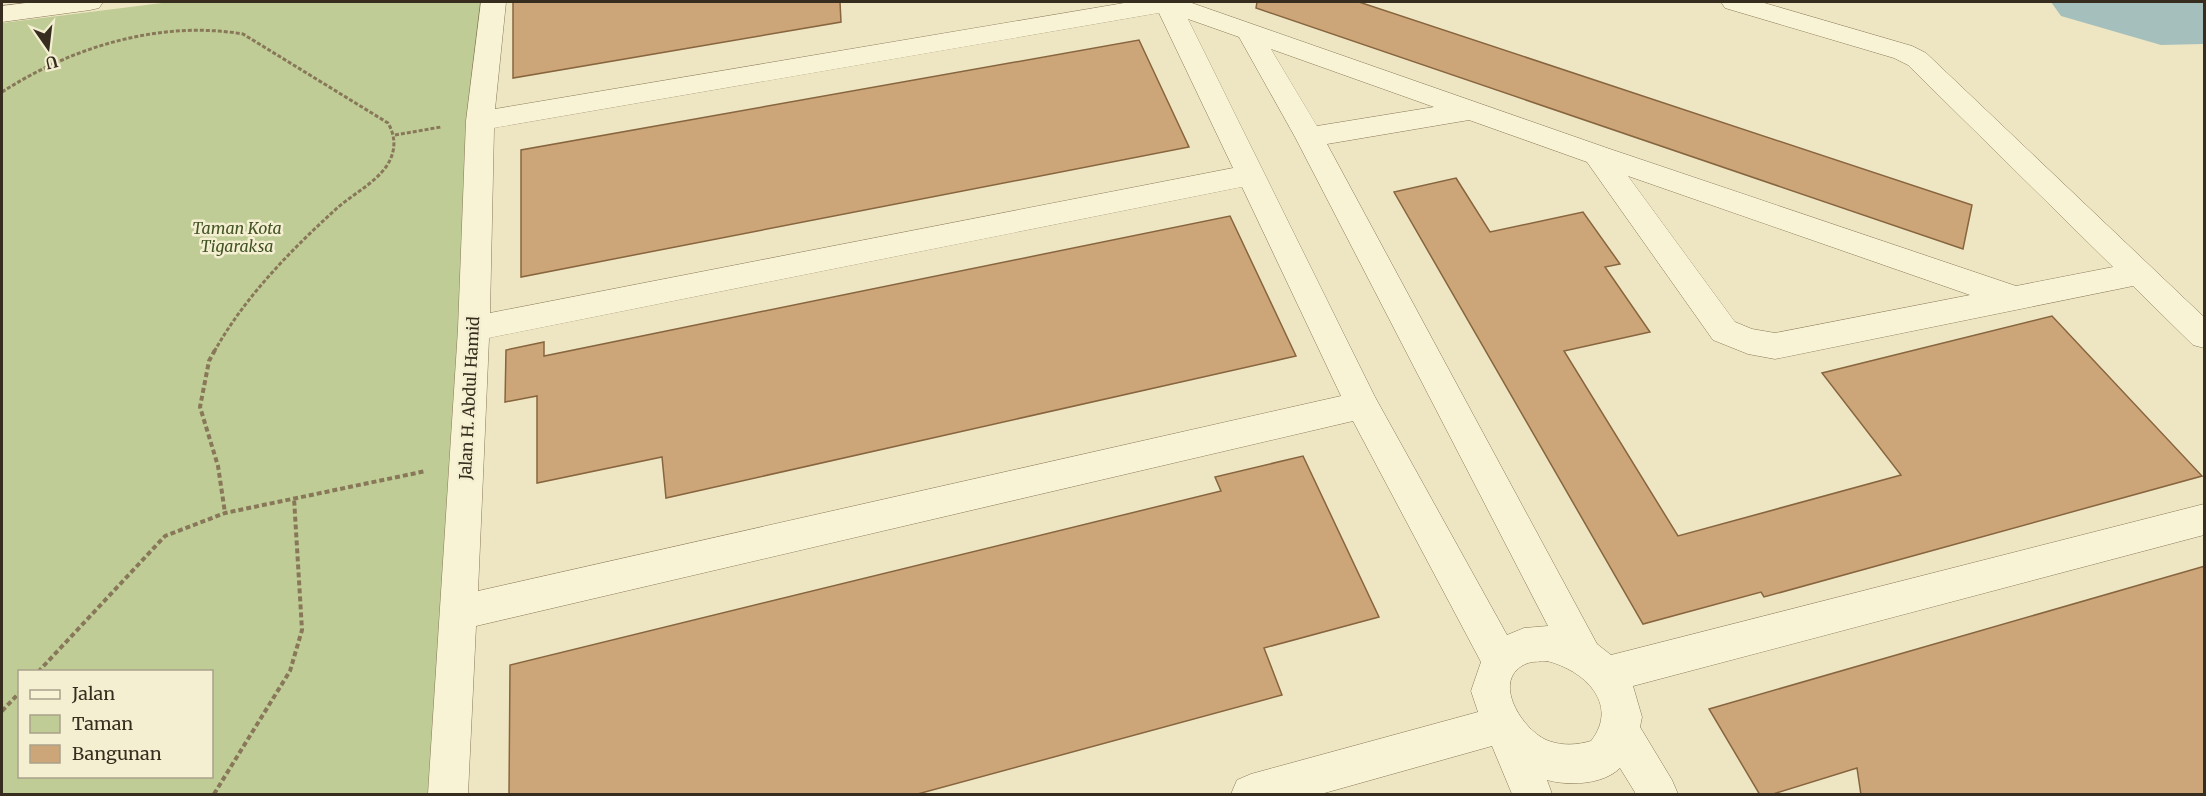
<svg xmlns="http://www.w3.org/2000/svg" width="2206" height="796" viewBox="0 0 2206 796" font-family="Merriweather,serif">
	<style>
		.green { fill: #bfcc96; fill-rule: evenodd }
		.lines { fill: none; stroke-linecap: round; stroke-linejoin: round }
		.river { fill: #a5c0bc; fill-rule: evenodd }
		.building { fill: #cca678; stroke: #87653f; stroke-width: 1.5 }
		.street-casing { stroke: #887859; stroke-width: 1 }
		.path-far1 { stroke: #887859; stroke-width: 3; stroke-dasharray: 4 2; stroke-linecap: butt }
		.path { stroke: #887859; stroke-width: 4; stroke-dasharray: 5 3; stroke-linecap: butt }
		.street { fill: #f9f3d5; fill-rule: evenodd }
		.labels { text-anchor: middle; stroke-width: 5; stroke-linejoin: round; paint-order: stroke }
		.park-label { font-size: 16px; font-style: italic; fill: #425424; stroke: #f5efd2 }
		.street-label { font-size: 16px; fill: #372d1e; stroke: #f5efd2 }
	</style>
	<rect width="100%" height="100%" fill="#eee6c2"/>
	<path class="green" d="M170,2H483L446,794H2V23ZM20,672H212V776H20Z"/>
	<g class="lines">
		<path class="river" d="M2051,2H2204V44L2161,45L2061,16Z"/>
	</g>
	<g class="building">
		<path d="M513,2H840L841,22L513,78Z"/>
		<path d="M1257,2H1359L1972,205L1963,249L1256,8Z"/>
		<path d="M1139,40L1189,147L521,277V150Z"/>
		<path d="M1456,178L1490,232L1583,212L1620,264L1605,267L1650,332L1564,351L1678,536L1901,475L1822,373L2052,316L2202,476L1764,597L1761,592L1643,624L1394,192Z"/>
		<path d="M1230,216L1296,356L666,498L662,457L537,483V396L505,402L506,350L544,342V356Z"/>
		<path d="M1303,456L1379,617L1264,648L1282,695L914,795H509L510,665L1221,491L1215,477Z"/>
		<path d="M2205,566V795H1861L1857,768L1770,795H1760L1709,709Z"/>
	</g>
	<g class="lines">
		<defs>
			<g id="street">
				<path d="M34,2H103L99,8L90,10L2,22V6Z"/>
				<path d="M481,2H506L495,109L1130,2H1189L1607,148L2016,286L2113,267L1908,65L1894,58L1725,8L1721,2H1761L1912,46L1926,53L2204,317V348L2193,345L2133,286L1775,359L1748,354L1713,340L1587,162L1469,120L1327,144L1597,644L1611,655L2204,504V535L1633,686L1642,717L1640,727L1672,780L1678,794H1636L1620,768C1603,785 1568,786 1547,780L1552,794H1512L1492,746L1321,794H1231L1237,780L1251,774L1478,712L1471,691L1481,662L1353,421L476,626L468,794H428L458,329L466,121ZM1159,13L1233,168L490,313L494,128ZM1188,19L1239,37L1295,137L1548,626L1524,628L1507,635L1375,397ZM1271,49L1434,107L1317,126ZM1628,176L1970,295L1775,333L1752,329L1735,322ZM1242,187L1341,396L478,591L489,338ZM1547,661C1584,670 1620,704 1591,741C1577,745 1563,746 1549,741C1523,732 1488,678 1528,663C1534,661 1541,662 1547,661Z"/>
			</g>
		</defs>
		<use href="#street" class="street-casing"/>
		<g class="path-far1">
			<path d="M2,92C72,47 160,20 243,34L388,123C398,140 395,158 381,173C368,187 349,197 335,210C290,251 244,298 214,352"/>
			<path d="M395,135L441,127"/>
		</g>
		<g class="path">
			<path d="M215,350L209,361L200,407L218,466L225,513"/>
			<path d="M38,672L165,536L225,513L426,471"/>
			<path d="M2,711L20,692"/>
			<path d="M214,794L290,671L302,630L294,498"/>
		</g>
		<use href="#street" class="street"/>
	</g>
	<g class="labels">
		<g class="park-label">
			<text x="237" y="234">Taman Kota<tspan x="237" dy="18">Tigaraksa</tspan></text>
		</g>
		<g class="street-label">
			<text transform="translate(469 398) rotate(-87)" y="6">Jalan H. Abdul Hamid</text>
		</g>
	</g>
	<rect width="2206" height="796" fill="none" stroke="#372d1e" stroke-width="6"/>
	<rect x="18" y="670" width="195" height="108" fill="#f5efd2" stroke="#a9a18a" stroke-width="1.5"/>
	<rect x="30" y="690" width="30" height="9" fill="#f9f3d5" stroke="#a9a18a" stroke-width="1.5"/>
	<text x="72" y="700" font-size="18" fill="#372d1e">Jalan</text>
	<rect x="30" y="715" width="30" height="18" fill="#bfcc96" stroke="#a9a18a" stroke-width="1.5"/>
	<text x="72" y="730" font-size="18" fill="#372d1e">Taman</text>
	<rect x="30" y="745" width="30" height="18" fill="#cca678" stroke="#a9a18a" stroke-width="1.5"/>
	<text x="72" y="760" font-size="18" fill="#372d1e">Bangunan</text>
	<g transform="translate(48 48) rotate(166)" stroke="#f5efd2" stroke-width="4.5" paint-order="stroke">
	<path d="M0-4.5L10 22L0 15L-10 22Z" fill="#372d1e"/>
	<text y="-9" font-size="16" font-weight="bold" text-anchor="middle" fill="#372d1e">U</text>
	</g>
</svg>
